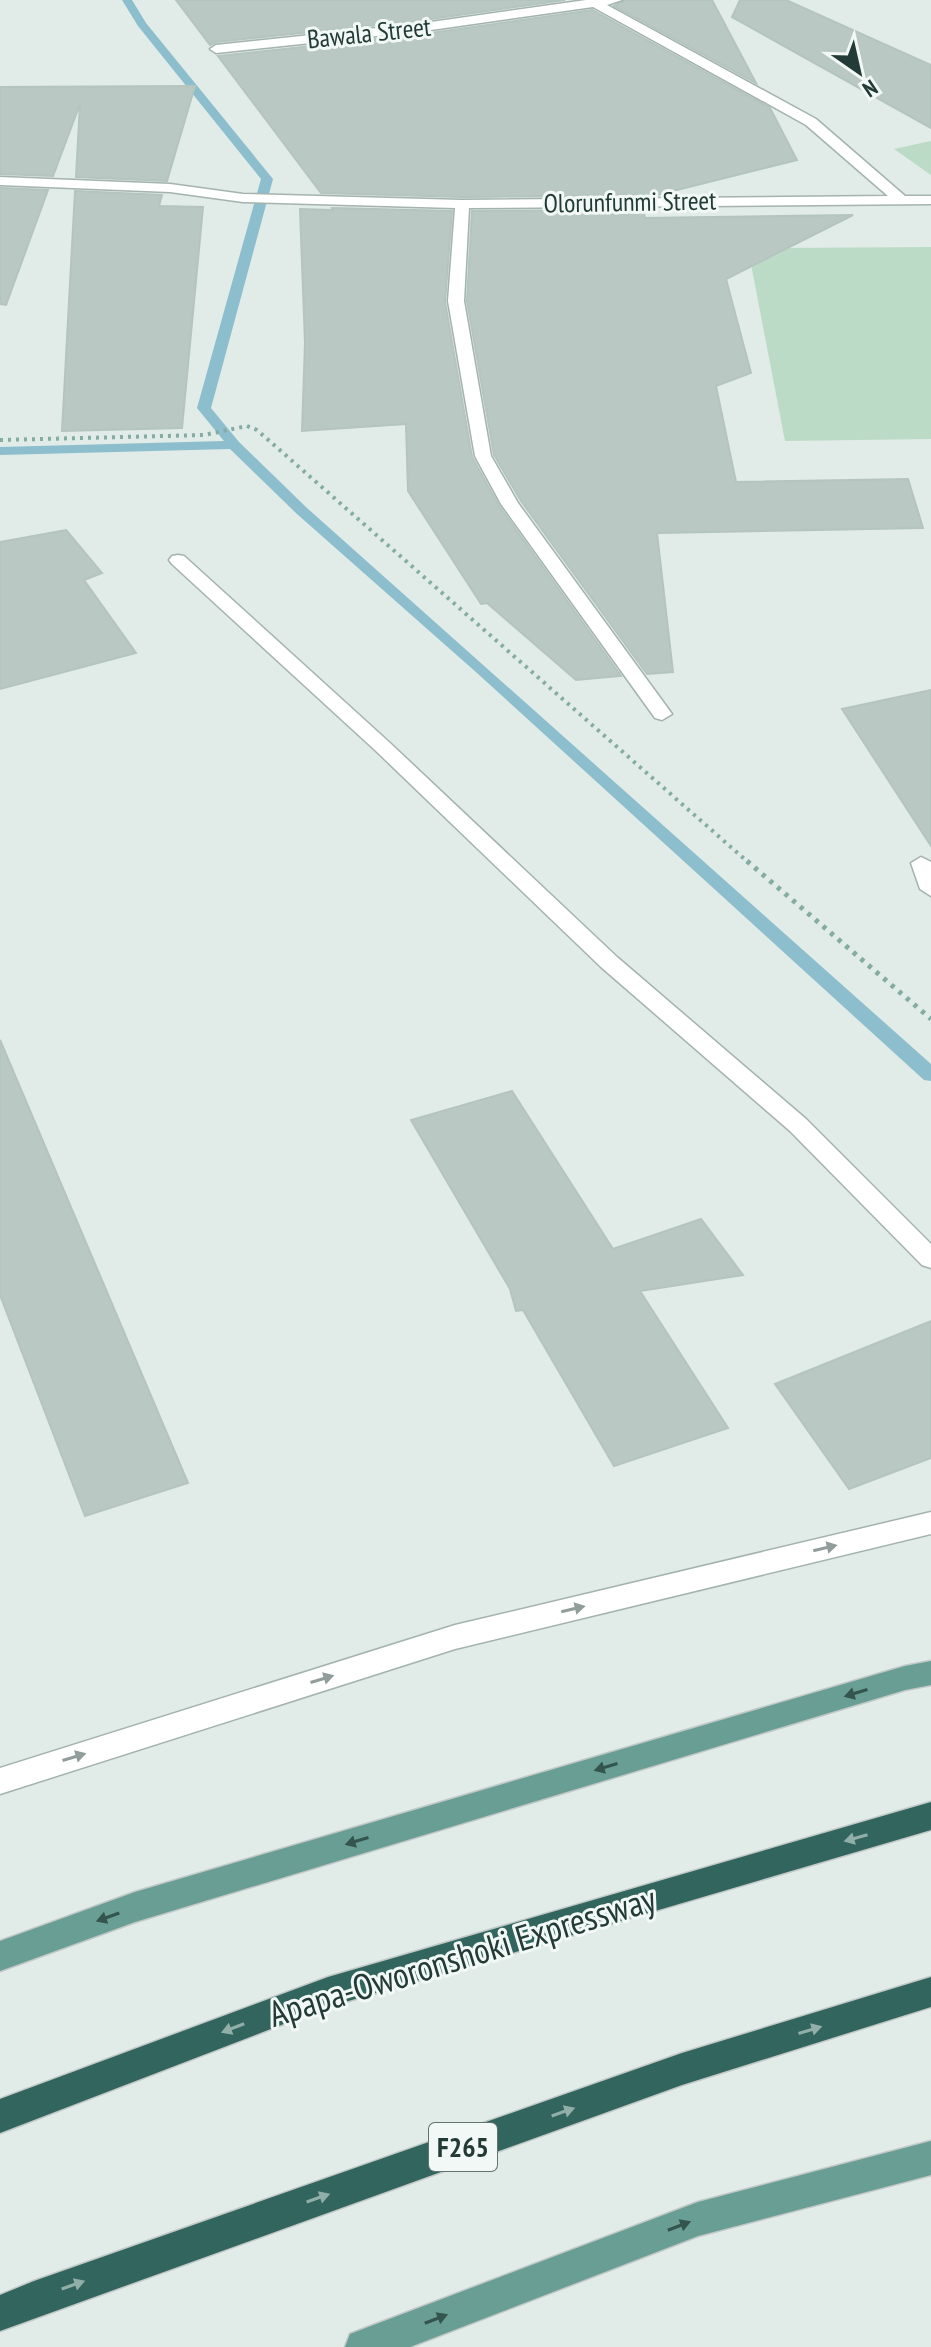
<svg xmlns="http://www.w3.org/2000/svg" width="931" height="2347" viewBox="0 0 931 2347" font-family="'PT Sans Narrow',sans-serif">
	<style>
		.green { fill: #bcdbc6 }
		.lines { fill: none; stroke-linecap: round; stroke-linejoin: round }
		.stream { fill: #8dbecd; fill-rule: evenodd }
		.building { fill: #bac8c3; stroke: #b4c4bf; stroke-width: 2 }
		.lane-casing { stroke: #a4b3ae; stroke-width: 3 }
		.street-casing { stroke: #a4b3ae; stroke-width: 3 }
		.primary-casing { stroke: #c1c8c7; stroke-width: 3 }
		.highway-casing { stroke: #c1c8c7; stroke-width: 3 }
		.path-far1 { stroke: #84aca2; stroke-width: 4; stroke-dasharray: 3 5; stroke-linecap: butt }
		.path { stroke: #84aca2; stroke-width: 5; stroke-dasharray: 4 6; stroke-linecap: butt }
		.lane { fill: #fff; fill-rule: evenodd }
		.street { fill: #fff; fill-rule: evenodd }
		.primary { fill: #699e94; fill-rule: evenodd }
		.highway { fill: #31655d; fill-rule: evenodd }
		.oneway { fill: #919d9a }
		.oneway2 { fill: #34544e }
		.oneway3 { fill: #92aea9 }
		.labels { text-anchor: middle; stroke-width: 6; stroke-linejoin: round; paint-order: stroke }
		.far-street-label { font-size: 26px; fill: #233b36; stroke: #f2f8f5 }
		.shield { fill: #f2f8f5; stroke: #61746f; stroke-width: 2 }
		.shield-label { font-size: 28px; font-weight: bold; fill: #233b36 }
		.near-street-label { font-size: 36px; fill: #233b36; stroke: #f2f8f5 }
	</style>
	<rect width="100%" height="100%" fill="#e1ebe7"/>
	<g class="green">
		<path d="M931,141V175L894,149Z"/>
		<path d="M931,247V439L785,441L750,259L778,248Z"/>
	</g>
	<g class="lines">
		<path class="stream" d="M122,0H132L146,23L273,179L211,408L239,442L307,508L931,1064V1081L924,1080L477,673L297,514L230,449L0,455V447L224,441L197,408L261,179L138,26Z"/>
	</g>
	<g class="building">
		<path d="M176,0H565L424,20L216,42L210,45Z"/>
		<path d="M625,0H712L756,83L614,6Z"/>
		<path d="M740,0H786L931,65V128L732,17Z"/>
		<path d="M592,10L770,108L797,160L657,195L462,197L321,193L218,56L424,34Z"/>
		<path d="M195,86L167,181L76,177L80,104L53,176L0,174V87Z"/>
		<path d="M0,188L48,190L6,305L0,304Z"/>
		<path d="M75,191L162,195L159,206L203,207L182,428L62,431Z"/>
		<path d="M332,208L452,211L445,302L472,457L499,506L621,676L576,680L487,603L481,604L408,491L406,424L302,431L305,343L300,209L333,210Z"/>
		<path d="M643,210L645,218L853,215L726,279L751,373L716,386L736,482L908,479L923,528L657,533L673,672L647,674L521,501L494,455L467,301L472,211Z"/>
		<path d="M66,530L102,573L84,580L136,653L0,689V542Z"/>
		<path d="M931,690V846L842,709Z"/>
		<path d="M0,1040L188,1483L85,1516L0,1295Z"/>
		<path d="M512,1091L613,1249L701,1219L743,1275L640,1291L728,1428L614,1466L523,1310L516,1311L510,1289L411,1120Z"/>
		<path d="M931,1321V1458L849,1489L775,1384Z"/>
	</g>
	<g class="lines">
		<defs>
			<g id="lane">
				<path d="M178,555L184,556L390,743L617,957L806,1119L931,1244V1268L922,1265L790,1131L601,967L376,751L172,564L169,560L172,556Z"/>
				<path d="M921,857L931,862V896L920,889L911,863Z"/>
			</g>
			<g id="street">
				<path d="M586,0H622L607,5L816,119L905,196H931V204L469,208L464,301L491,456L518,503L672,714L662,720L655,718L501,504L475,456L448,301L455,208L243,202L170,192L0,185V177L170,184L243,194L462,200L888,196L806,125L593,7L424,31L216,53L210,49L216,45L424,23Z"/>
				<path d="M931,1512V1534L455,1649L0,1794V1768L455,1625Z"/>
			</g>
			<g id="primary">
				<path d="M931,1661V1685L905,1690L135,1922L0,1971V1941L135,1892L905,1666Z"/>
				<path d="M931,2141V2175L698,2236L410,2347H345L350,2334L363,2329L698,2202Z"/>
			</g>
			<g id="highway">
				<path d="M931,1802V1830L328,2007L0,2133V2099L328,1977Z"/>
				<path d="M931,1977V2007L682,2085L0,2331V2295L34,2281L682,2053Z"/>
			</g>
		</defs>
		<use href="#lane" class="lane-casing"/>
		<use href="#street" class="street-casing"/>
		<use href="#primary" class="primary-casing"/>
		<use href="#highway" class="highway-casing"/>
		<path class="path-far1" d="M0,440L204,435L247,426L257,430L749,863"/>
		<path class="path" d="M747,861L931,1019"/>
		<use href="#lane" class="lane"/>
		<use href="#street" class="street"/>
		<use href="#primary" class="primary"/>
		<use href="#highway" class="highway"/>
	</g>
	<defs><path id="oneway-solid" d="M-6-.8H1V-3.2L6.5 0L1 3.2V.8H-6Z" transform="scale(2)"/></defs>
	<g class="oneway">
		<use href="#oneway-solid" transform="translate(825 1548) rotate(-13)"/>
		<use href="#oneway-solid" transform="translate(573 1609) rotate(-13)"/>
		<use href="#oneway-solid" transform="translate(322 1679) rotate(-17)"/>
		<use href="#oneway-solid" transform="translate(74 1757) rotate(-17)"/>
	</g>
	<g class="oneway2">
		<use href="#oneway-solid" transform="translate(856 1693) rotate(163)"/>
		<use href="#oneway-solid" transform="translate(606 1767) rotate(163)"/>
		<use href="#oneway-solid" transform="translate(357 1841) rotate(163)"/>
		<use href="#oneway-solid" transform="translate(108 1917) rotate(160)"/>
		<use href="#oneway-solid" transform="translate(679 2226) rotate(-21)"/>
		<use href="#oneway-solid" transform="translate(436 2319) rotate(-21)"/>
	</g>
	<g class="oneway3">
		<use href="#oneway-solid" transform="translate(856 1838) rotate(164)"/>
		<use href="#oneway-solid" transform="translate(233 2028) rotate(159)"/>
		<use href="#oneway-solid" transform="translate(810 2030) rotate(-17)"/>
		<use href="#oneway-solid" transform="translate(563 2112) rotate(-19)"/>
		<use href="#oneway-solid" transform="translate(318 2198) rotate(-19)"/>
		<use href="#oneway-solid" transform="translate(73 2285) rotate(-19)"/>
	</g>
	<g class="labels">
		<g class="far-street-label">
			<text transform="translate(369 33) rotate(-6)" y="9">Bawala Street</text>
			<text transform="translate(630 202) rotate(-1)" y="9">Olorunfunmi Street</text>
		</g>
		<rect class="shield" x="429" y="2123" width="68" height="48" rx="6"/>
		<g class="shield-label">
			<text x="463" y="2157">F265</text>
		</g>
		<g class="near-street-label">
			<text transform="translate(462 1956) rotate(-17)" y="13">Apapa-Oworonshoki Expressway</text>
		</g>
	</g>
	<g transform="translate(859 72) rotate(146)" stroke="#f2f8f5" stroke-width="6" paint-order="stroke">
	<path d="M0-6L14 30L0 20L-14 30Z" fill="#233b36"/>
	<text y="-12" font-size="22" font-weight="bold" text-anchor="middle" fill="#233b36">N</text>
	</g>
</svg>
